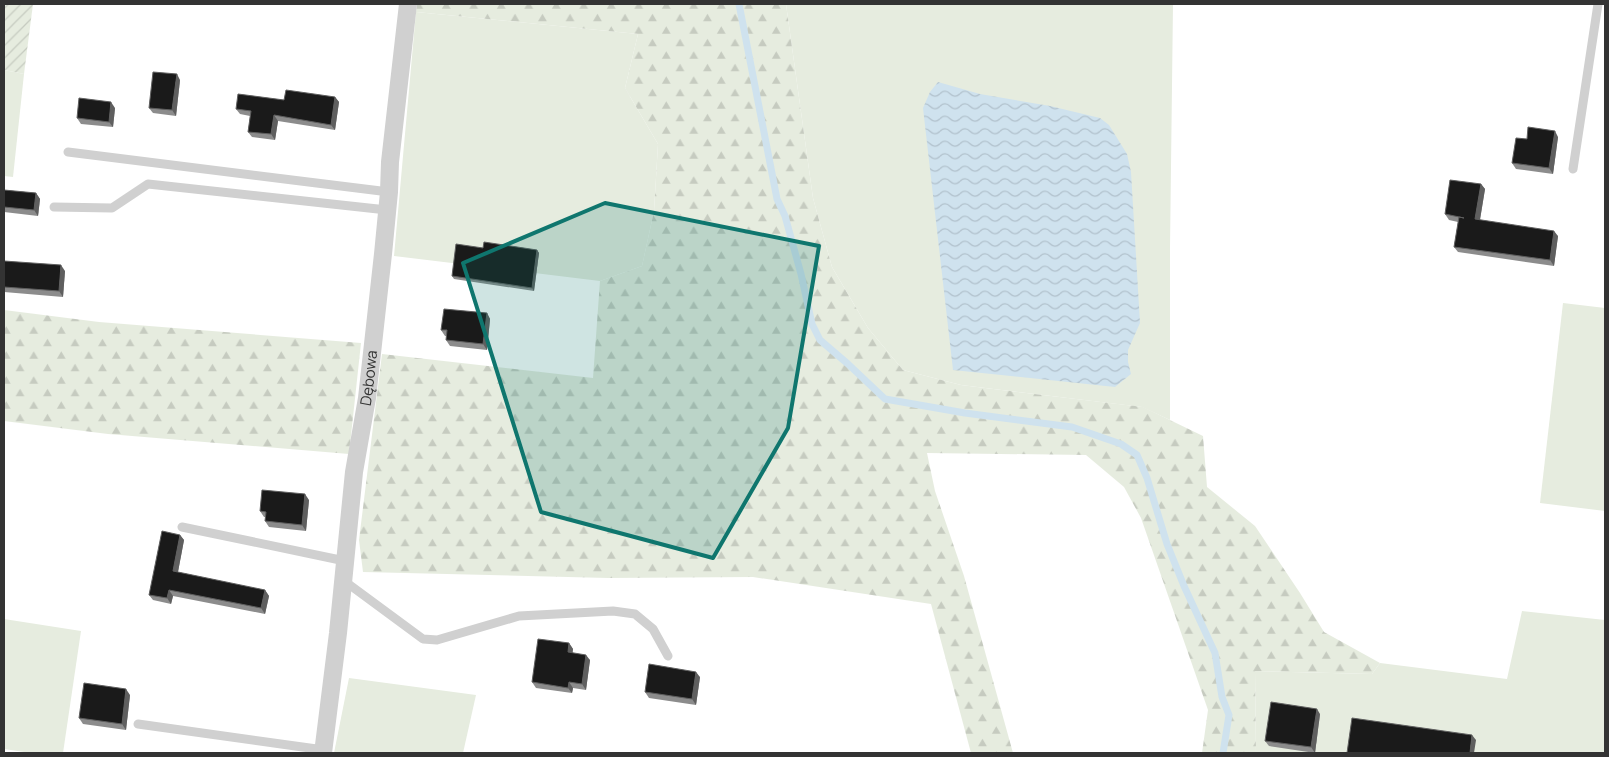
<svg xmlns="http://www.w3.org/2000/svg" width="1609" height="757" viewBox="0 0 1609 757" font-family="Manrope,sans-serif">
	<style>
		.grass { fill: #e6ecdf }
		.forest { fill: url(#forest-firs) }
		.garden { fill: url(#garden-furrows) }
		.water { fill: url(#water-waves) }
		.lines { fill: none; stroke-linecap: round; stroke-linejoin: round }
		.stream { stroke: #cfe2ee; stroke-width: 7 }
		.service { stroke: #d0d0d0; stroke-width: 9 }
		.minor { stroke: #d0d0d0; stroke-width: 18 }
		.wall { fill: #8c8c8c }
		.shaded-wall { fill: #5f5f5f }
		.building { fill: #1a1a1a; stroke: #5f5f5f }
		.marked { fill: #0f766e; fill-opacity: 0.2; stroke: #0f766e; stroke-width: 4; stroke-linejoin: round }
		.labels { text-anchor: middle; stroke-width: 5; stroke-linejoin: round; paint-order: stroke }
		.street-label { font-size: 15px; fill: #333; stroke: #fff }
	</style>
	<defs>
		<pattern id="forest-firs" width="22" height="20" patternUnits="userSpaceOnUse" patternTransform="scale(1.25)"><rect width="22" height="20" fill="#e6ecdf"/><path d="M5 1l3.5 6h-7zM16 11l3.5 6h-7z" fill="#c6cbc0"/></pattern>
		<pattern id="garden-furrows" width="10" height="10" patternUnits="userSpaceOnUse" patternTransform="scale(1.25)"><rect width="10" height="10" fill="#e6ecdf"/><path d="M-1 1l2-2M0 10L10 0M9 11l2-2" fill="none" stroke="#c6cbc0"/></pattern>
		<pattern id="water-waves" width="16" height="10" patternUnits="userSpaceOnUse" patternTransform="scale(1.25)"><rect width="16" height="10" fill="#cfe2ee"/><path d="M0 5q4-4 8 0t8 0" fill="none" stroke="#b2c2cd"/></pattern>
	</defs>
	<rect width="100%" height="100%" fill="#fff"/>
	<g class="grass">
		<path d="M786,4H1173L1170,248V420L1142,407L961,385L903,370L868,328L832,267L813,198Z"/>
		<path d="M416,12L638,34L625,88L658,144L654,211L642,266L600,281L394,256Z"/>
		<path d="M4,70L24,74L13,177L4,176Z"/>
		<path d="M1563,303L1605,308V511L1540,503Z"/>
		<path d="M1522,611L1605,620V753H1256L1255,671L1372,674L1380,663L1507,679Z"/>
		<path d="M4,619L81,631L63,753H31L4,749Z"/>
		<path d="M349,678L476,695L463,753H334Z"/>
	</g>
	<g class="forest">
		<path d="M417,4H786L813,198L832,267L868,328L903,370L961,385L1143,407L1203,436L1207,487L1255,526L1300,593L1324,632L1380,663L1372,674L1255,671L1256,753H1202L1208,710L1141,518L1124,487L1086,455L927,453L935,491L964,576L1013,753H971L931,604L753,577L608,578L363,572L359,540L382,354L593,378L600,281L642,266L654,211L658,144L625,88L638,34L416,12Z"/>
		<path d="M4,310L99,322L361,343L349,454L108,434L4,421Z"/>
	</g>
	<path class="garden" d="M4,4H33L24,74L4,70Z"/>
	<path class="water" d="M938,82L980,94L1050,106L1100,118L1109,125L1127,154L1131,172L1140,323L1128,350V362L1131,374L1115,387L953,370L923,108L930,92Z"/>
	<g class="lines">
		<path class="stream" d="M739,4L777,199L785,216L801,274L812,324L820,340L848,364L885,399L965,413L1072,427L1121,444L1137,455L1147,478L1167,544L1184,586L1215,653L1222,697L1229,715L1223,753"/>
		<g class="service">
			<path d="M68,152L389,192"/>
			<path d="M1573,169L1598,4"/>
			<path d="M54,207L112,208L148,184L387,210"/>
			<path d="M182,527L345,561"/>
			<path d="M343,580L423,639L437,640L519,616L613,611L635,614L653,629L668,656"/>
			<path d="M138,724L324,750"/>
		</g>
		<path class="minor" id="s1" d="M323,753L338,633L354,472L367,398L383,254L389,192L390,162L408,4"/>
	</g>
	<g class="wall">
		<path d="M180,80L176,116L153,113L149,108Z"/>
		<path d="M335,97L339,102L335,130L278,121L275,140L252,137L248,132L250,116L240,114L236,109L284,100Z"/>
		<path d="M115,108L113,127L81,124L77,118Z"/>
		<path d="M1558,137L1553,174L1516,169L1512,163L1527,139Z"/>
		<path d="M1481,184L1485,189L1480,220L1558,236L1554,266L1458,252L1454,247L1458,222L1449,220L1445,214Z"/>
		<path d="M4,190L36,193L40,199L38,216L4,212Z"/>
		<path d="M483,248L537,250L539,253L534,291L454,279L452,276Z"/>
		<path d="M4,261L65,271L63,297L4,292Z"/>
		<path d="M487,313L490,319L487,350L450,346L446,340L447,336H445L441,330Z"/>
		<path d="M309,500L306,531L269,527L265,521V517H264L260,511Z"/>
		<path d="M180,535L184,540L178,572L265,590L269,596L265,614L173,596L171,604L153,600L149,595Z"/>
		<path d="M569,643L573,649L572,653L590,660L586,690L573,688L572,693L536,688L532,682Z"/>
		<path d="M700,677L696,705L649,698L645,692Z"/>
		<path d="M130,695L126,730L83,724L79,718Z"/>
		<path d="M1320,714L1315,753L1269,746L1265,741Z"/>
	</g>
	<g class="shaded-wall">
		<path d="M177,74L180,80L176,116L172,110Z"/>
		<path d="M335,97L339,102L335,130L331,125Z"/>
		<path d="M111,102L115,108L113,127L109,122Z"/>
		<path d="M274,115L278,121L275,140L271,134Z"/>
		<path d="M1555,131L1558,137L1553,174L1549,168Z"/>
		<path d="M1481,184L1485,189L1479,225L1475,219Z"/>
		<path d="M36,193L40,199L38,216L34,210Z"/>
		<path d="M1554,231L1558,236L1554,266L1550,260Z"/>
		<path d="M537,250L539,253L534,291L532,288Z"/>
		<path d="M61,265L65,271L63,297L59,291Z"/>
		<path d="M487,313L490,319L487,350L483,344Z"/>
		<path d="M305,494L309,500L306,531L302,525Z"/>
		<path d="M180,535L184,540L177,577L173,571Z"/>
		<path d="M169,590L173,596L171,604L167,598Z"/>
		<path d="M265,590L269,596L265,614L261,608Z"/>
		<path d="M569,643L573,649L572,658L568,652Z"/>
		<path d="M586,655L590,660L586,690L582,684Z"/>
		<path d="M696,672L700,677L696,705L692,699Z"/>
		<path d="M569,682L573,688L572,693L568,688Z"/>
		<path d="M126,689L130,695L126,730L122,724Z"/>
		<path d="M1317,709L1320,714L1315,753L1311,747Z"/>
		<path d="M1472,735L1476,740L1474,753H1470Z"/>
	</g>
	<g class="building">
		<path d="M153,72L177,74L172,110L149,108Z"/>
		<path d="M286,90L335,97L331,125L274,115L271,134L248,132L251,111L236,109L238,94L284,100Z"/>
		<path d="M79,98L111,102L109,122L77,118Z"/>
		<path d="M1528,127L1555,131L1549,168L1512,163L1516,138L1527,139Z"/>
		<path d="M1450,180L1481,184L1475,219L1554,231L1550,260L1454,247L1459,217L1464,218L1445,214Z"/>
		<path d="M4,190L36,193L34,210L4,207Z"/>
		<path d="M484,242L537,250L532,288L452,276L456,244L483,248Z"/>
		<path d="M4,261L61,265L59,291L4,287Z"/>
		<path d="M444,309L487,313L483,344L446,340L447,330H441Z"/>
		<path d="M262,490L305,494L302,525L265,521L266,512L260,511Z"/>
		<path d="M162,531L180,535L173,571L265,590L261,608L169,590L167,598L149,595Z"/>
		<path d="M538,639L569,643L568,652L586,655L582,684L569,682L568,688L532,682Z"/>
		<path d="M649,664L696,672L692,699L645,692Z"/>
		<path d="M84,683L126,689L122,724L79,718Z"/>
		<path d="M1271,702L1317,709L1311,747L1265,741Z"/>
		<path d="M1352,718L1472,735L1470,753H1347Z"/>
	</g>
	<path class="marked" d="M605,203L819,246L788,428L713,558L541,512L463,263Z"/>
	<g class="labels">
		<g class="street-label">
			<text dy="5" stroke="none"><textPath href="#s1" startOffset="378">Dębowa</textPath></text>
		</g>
	</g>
	<rect width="1609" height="757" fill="none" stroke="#333333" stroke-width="10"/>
</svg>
